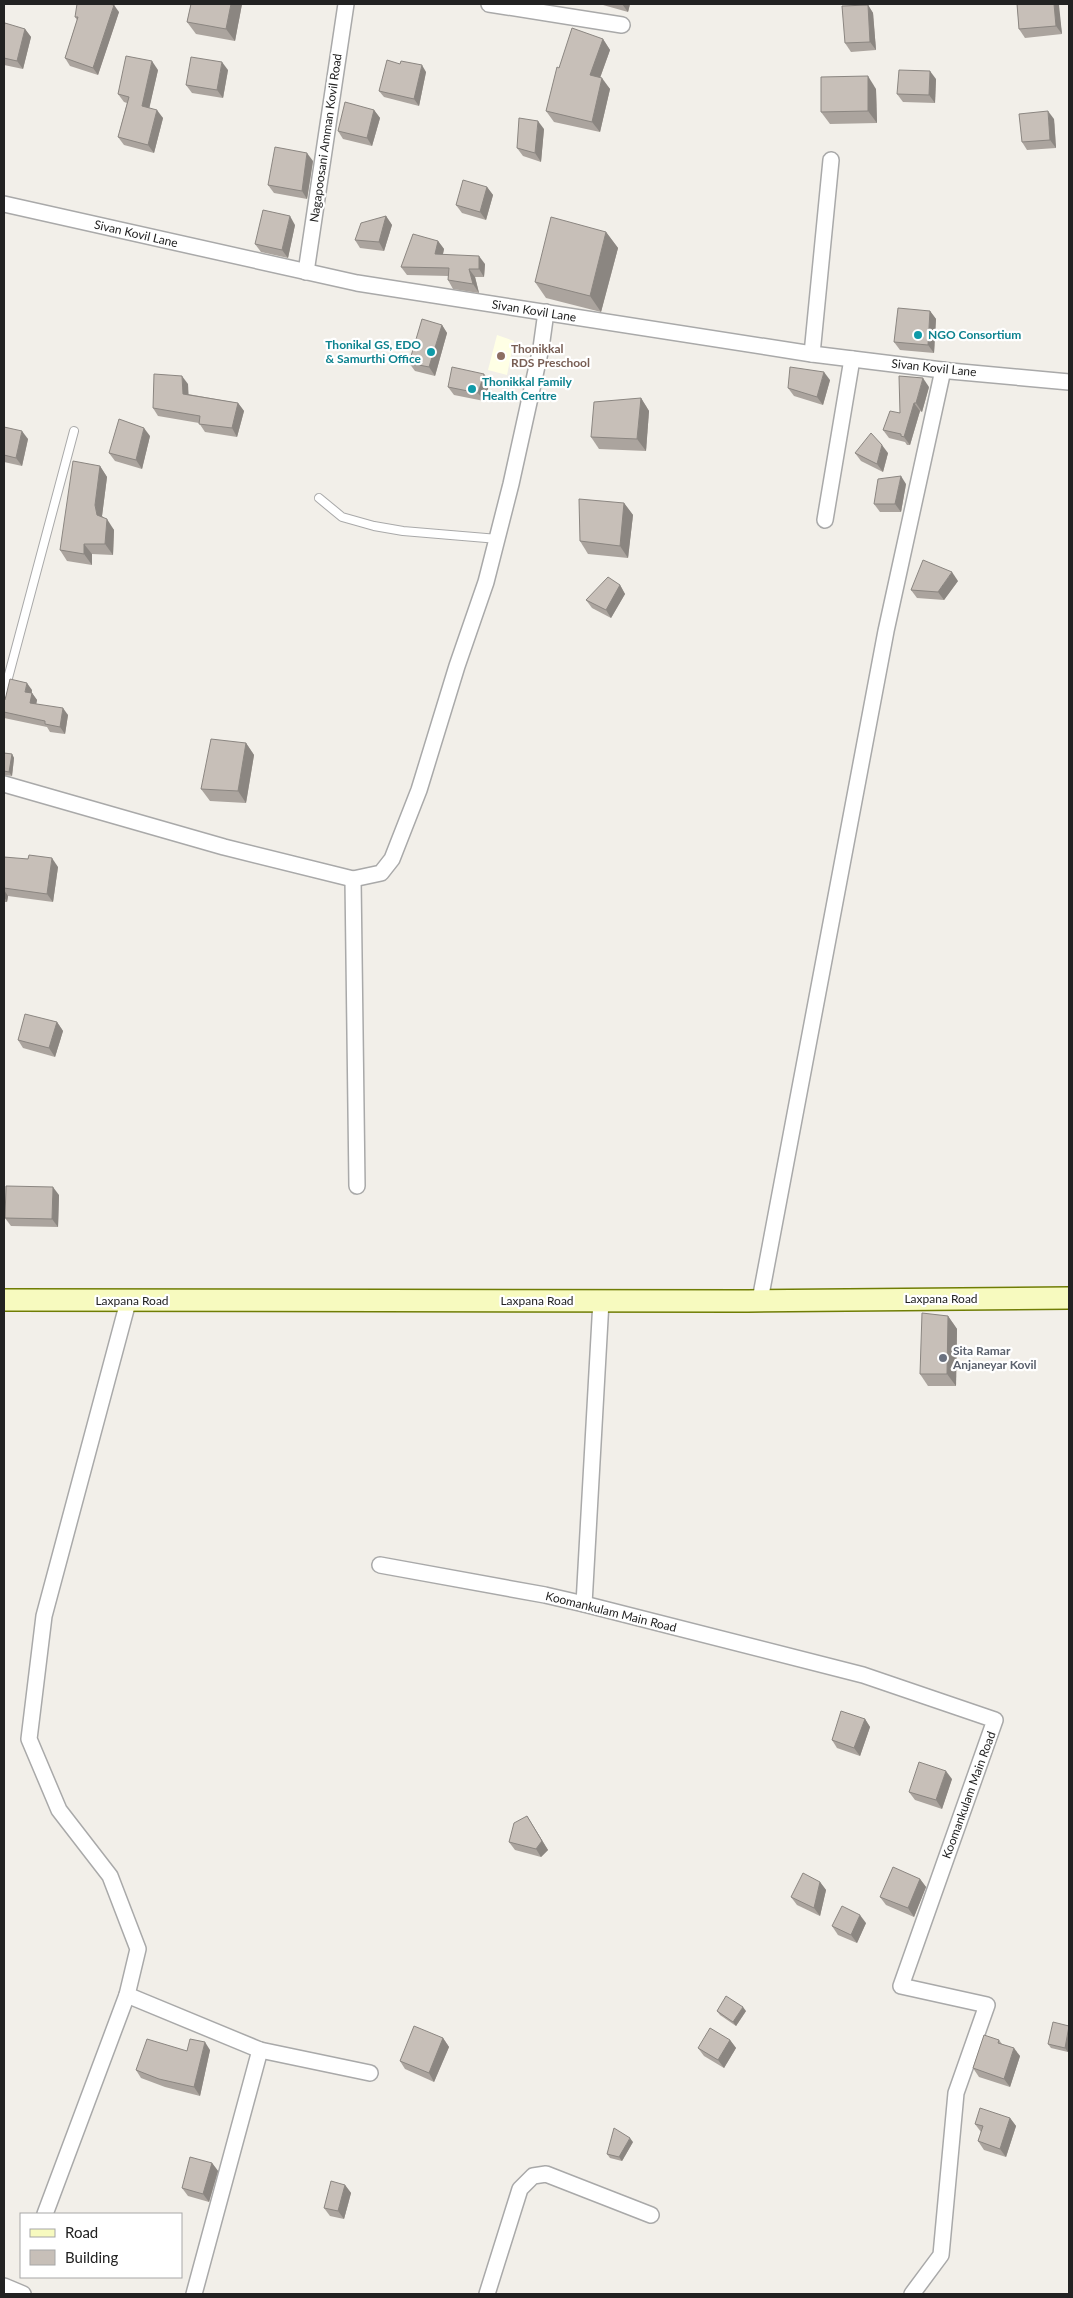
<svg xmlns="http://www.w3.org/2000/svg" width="1073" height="2298" viewBox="0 0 1073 2298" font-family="Lato,sans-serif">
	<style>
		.education { fill: #ffffe5 }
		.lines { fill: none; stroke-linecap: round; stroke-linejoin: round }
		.lane-casing { stroke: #a9a9a9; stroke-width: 10 }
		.street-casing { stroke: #a9a9a9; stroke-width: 18 }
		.secondary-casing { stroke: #707d05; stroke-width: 24 }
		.lane { stroke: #fff; stroke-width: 8 }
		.street { stroke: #fff; stroke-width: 15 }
		.secondary { stroke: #f7fabf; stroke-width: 21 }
		.wall { fill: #aba49e }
		.shaded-wall { fill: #8b8681 }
		.building { fill: #c7bfb8; stroke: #8b8681 }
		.culture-dot { fill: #0f9aa8; stroke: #fff; stroke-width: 2 }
		.education-dot { fill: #8d6e63; stroke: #fff; stroke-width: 2 }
		.worship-dot { fill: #6b7280; stroke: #fff; stroke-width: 2 }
		.labels { text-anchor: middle; stroke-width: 4.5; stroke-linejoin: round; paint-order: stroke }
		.street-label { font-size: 12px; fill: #222; stroke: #fff }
		.culture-label { font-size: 12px; font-weight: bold; fill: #0d838f; stroke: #fff; text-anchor: start }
		.education-label { font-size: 12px; font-weight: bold; fill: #785e54; stroke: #fff; text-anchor: start }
		.worship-label { font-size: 12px; font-weight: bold; fill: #5b616d; stroke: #fff; text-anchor: start }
	</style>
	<rect width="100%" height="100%" fill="#f2efe9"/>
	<path class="education" d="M497,335L514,341L507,375L488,370Z"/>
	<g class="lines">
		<defs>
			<g id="lane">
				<path d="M319,498L342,517L374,526L403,531L498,539"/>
				<path d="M4,693L74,431"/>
			</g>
			<g id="street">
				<path d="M489,4L622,25"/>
				<path d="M4,204L357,283L812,354L950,371L1069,382"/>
				<path d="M306,272L346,4"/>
				<path d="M812,354L831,160"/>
				<path d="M825,520L852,359"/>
				<path d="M4,784L224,847L353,879L381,873L392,859L419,790L457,666L486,582L511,484L541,348L546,312"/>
				<path d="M353,879L357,1186"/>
				<path d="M760,1300L886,631L943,370"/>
				<path d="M128,1302L44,1616L29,1739L59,1810L110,1876L138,1949L127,1995L260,2050L370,2073"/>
				<path d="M380,1565L545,1595L584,1604L863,1675L995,1720L901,1986L987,2005L956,2093L941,2255L912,2294"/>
				<path d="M584,1604L601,1301"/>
				<path d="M45,2214L127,1995"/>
				<path d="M4,2286L23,2294"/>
				<path d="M194,2294L260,2050"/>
				<path d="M487,2294L520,2189L533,2176L546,2174L651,2215"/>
			</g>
			<path id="secondary" d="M4,1300L748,1301L1069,1298"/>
		</defs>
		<use href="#lane" class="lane-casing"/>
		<use href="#street" class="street-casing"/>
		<use href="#secondary" class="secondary-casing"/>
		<use href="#lane" class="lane"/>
		<use href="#street" class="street"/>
		<use href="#secondary" class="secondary"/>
	</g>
	<g class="wall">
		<path d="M191,4H242L235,41L196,34L187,22Z"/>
		<path d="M602,4H630L628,12L603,5Z"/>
		<path d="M1017,4H1058L1062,34L1025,38L1019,29Z"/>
		<path d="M868,5L873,13L876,50L851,52L845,43Z"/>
		<path d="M119,12L98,75L70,66L65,58L77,20L75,17Z"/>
		<path d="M4,27L25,29L31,37L23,69L4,65Z"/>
		<path d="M603,39L610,50L600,78L610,89L600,132L554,122L546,111L559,68Z"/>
		<path d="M400,64L426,72L419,106L384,97L379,91Z"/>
		<path d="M158,70L149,108L163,118L154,153L124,145L118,137L127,103L124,102L118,94Z"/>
		<path d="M228,70L223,98L192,93L186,85Z"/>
		<path d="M936,79L935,103L903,102L897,94Z"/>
		<path d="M876,89L877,123L830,124L821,112Z"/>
		<path d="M374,110L380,118L372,146L343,139L338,131Z"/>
		<path d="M1054,119L1056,148L1027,150L1022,142Z"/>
		<path d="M544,129L541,162L523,156L517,148Z"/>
		<path d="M313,161L307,199L274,193L268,185Z"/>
		<path d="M487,187L493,195L486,220L462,213L456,205Z"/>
		<path d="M386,216L392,225L384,251L360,248L355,240Z"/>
		<path d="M295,225L288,258L261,252L255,244Z"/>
		<path d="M606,232L618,248L601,312L546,298L535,282Z"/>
		<path d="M438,241L444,249L443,254L485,264L484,277H475L479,293L453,289L448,280V276L407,275L401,267Z"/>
		<path d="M930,311L936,319L934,353L900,350L894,342Z"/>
		<path d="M442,325L447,333L435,376L415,371L409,363Z"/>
		<path d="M830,380L823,405L794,396L788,388Z"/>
		<path d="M490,382L484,401L454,395L448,387Z"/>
		<path d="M188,384V394L238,403L244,411L237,437L205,432L199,423L158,416L153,408Z"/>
		<path d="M929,387L922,412L920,411L910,445H907L905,442L889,438L883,430Z"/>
		<path d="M641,398L649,411L646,451L599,449L591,437Z"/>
		<path d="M4,427L28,439L22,466L4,462Z"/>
		<path d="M150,436L142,469L115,461L109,453Z"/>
		<path d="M855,453H888L883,472L861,461Z"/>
		<path d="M100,466L107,477L102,516L114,530L113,555L92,554V565L67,561L60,550Z"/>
		<path d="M906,484L901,512H880L874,504Z"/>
		<path d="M624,503L633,515L628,558L588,554L580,541Z"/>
		<path d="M958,581L944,600L917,598L911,590Z"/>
		<path d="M620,585L625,594L611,618L592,608L586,600Z"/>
		<path d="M32,690V693L37,700L36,704L68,715L65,734L50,732L47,727L4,718V700H5Z"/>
		<path d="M246,743L254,755L246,803L210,801L201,789Z"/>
		<path d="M4,753L12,754L14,758L12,776L4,775Z"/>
		<path d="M4,857L58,867L53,902L8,896L7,902H4Z"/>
		<path d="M57,1022L63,1031L55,1057L23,1048L18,1040Z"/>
		<path d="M59,1195L58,1227L11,1226L5,1218Z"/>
		<path d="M948,1316L957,1329L956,1386H928L920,1374Z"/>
		<path d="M865,1719L870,1727L860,1756L837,1748L832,1740Z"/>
		<path d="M952,1779L942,1809L915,1800L909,1792Z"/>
		<path d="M527,1816L548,1850L541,1857L515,1850L509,1842Z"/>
		<path d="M920,1879L926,1887L914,1917L886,1905L880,1897Z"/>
		<path d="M820,1882L826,1890L820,1916L797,1905L791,1897Z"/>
		<path d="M866,1923L857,1943L838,1935L832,1926Z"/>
		<path d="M717,2011H746L736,2026L720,2015Z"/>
		<path d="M1069,2028V2045L1068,2052L1051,2048L1048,2044Z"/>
		<path d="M443,2038L449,2047L434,2082L405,2069L400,2061Z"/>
		<path d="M730,2040L736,2048L724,2068L704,2056L698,2048Z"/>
		<path d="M999,2040L1002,2044L1020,2056L1010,2087L979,2077L973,2068Z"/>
		<path d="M210,2050L200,2096L165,2087L141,2078L136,2070L187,2051Z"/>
		<path d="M1010,2118L1016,2126L1006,2157L984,2150L978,2141L981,2132L975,2124Z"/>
		<path d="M633,2142L622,2161L610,2158L607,2154Z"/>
		<path d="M212,2163L218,2171L209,2202L188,2196L182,2188Z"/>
		<path d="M345,2185L351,2193L344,2219L330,2216L324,2208Z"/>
	</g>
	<g class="shaded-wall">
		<path d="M231,4H242L235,41L226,29Z"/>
		<path d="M622,4H630L628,12Z"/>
		<path d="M1054,4H1058L1059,5L1062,34L1056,26Z"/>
		<path d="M114,5L119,12L98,75L93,68Z"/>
		<path d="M868,5L873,13L876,50L870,42Z"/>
		<path d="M25,29L31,37L23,69L17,61Z"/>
		<path d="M603,39L610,50L597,86L590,75Z"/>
		<path d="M152,61L158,70L148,114L142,106Z"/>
		<path d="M222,62L228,70L223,98L217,90Z"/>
		<path d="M422,65L426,72L419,106L414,99Z"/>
		<path d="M930,71L936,79L935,103L929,95Z"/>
		<path d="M868,76L876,89L877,123L868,111Z"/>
		<path d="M602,78L610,89L600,132L592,122Z"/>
		<path d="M157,110L163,118L154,153L148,145Z"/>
		<path d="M374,110L380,118L372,146L367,138Z"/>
		<path d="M1048,111L1054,119L1056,148L1050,140Z"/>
		<path d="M538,121L544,129L541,162L535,153Z"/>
		<path d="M307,153L313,161L307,199L302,191Z"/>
		<path d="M487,187L493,195L486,220L480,212Z"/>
		<path d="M290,216L295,225L288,258L282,250Z"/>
		<path d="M386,216L392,225L384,251L379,242Z"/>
		<path d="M606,232L618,248L601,312L590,296Z"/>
		<path d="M438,241L444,249L441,262L435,254Z"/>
		<path d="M479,256L485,264L484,277L479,269Z"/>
		<path d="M469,269L475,277L479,293L473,284Z"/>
		<path d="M930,311L936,319L934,353L928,345Z"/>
		<path d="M442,325L447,333L435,376L429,367Z"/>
		<path d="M824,372L830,380L823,405L817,397Z"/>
		<path d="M484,374L490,382L484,401L478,393Z"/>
		<path d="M182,376L188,384L189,402L183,394Z"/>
		<path d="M923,378L929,387L922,412L916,403Z"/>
		<path d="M641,398L649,411L646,451L637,439Z"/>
		<path d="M238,403L244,411L237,437L232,428Z"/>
		<path d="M914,403L920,411L910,445L904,437Z"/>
		<path d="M144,428L150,436L142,469L136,460Z"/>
		<path d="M22,431L28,439L22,466L16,458Z"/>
		<path d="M882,445L888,453L883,472L877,464Z"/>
		<path d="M100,466L107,477L102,516L105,525L97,515L95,505Z"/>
		<path d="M901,476L906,484L901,512L895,504Z"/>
		<path d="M624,503L633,515L628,558L620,546Z"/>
		<path d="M107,519L114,530L113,555L105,544Z"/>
		<path d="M84,544L92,554V565L84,554Z"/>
		<path d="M952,572L958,581L944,600L938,592Z"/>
		<path d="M620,585L625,594L611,618L606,610Z"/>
		<path d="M27,683L32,690L30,699L25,692Z"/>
		<path d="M32,693L37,700L35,711L30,703Z"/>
		<path d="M63,708L68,715L65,734L60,727Z"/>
		<path d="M246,743L254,755L246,803L238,791Z"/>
		<path d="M12,754L14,758L12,776L9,772Z"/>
		<path d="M52,858L58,867L53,902L47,894Z"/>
		<path d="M4,890L8,896L7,902L4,897Z"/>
		<path d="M57,1022L63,1031L55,1057L49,1048Z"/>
		<path d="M53,1187L59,1195L58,1227L52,1219Z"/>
		<path d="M948,1316L957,1329L956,1386L947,1374Z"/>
		<path d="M865,1719L870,1727L860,1756L854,1748Z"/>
		<path d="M946,1771L952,1779L942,1809L936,1800Z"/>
		<path d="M527,1816L548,1850L541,1857L536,1849Z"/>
		<path d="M920,1879L926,1887L914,1917L908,1908Z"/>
		<path d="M820,1882L826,1890L820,1916L814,1908Z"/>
		<path d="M860,1915L866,1923L857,1943L851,1935Z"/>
		<path d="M743,2007L746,2011L736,2026L733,2022Z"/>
		<path d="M1069,2028V2045L1068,2052L1065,2048Z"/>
		<path d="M443,2038L449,2047L434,2082L429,2073Z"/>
		<path d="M730,2040L736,2048L724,2068L718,2060Z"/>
		<path d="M205,2042L210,2050L200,2096L194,2087Z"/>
		<path d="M1014,2048L1020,2056L1010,2087L1004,2079Z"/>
		<path d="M1010,2118L1016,2126L1006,2157L1000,2149Z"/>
		<path d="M630,2138L633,2142L622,2161L619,2157Z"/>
		<path d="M212,2163L218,2171L209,2202L203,2194Z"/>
		<path d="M345,2185L351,2193L344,2219L338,2211Z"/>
	</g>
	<g class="building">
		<path d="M77,4H108L114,5L93,68L65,58L78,17H75Z"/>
		<path d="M191,4H231L226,29L187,22Z"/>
		<path d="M1017,4H1054L1056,26L1019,29Z"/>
		<path d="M868,5L870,42L845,43L842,6Z"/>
		<path d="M5,23L25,29L17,61L4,58V27Z"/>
		<path d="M572,28L603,39L590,75L602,78L592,122L546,111L557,67L559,68Z"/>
		<path d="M126,56L152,61L142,106L157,110L148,145L118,137L129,97L118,94Z"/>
		<path d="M191,57L222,62L217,90L186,85Z"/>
		<path d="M387,60L400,64L401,61L422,65L414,99L379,91Z"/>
		<path d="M899,70L930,71L929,95L897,94Z"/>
		<path d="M868,76V111L821,112V77Z"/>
		<path d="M345,102L374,110L367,138L338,131Z"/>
		<path d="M1048,111L1050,140L1022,142L1019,114Z"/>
		<path d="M519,118L538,121L535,153L517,148Z"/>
		<path d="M275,147L307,153L302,191L268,185Z"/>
		<path d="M463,180L487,187L480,212L456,205Z"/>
		<path d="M263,210L290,216L282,250L255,244Z"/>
		<path d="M386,216L379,242L355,240L361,223Z"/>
		<path d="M551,217L606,232L590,296L535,282Z"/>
		<path d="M413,234L438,241L435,254L479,256V269H469L473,284L448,280L449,268L401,267Z"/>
		<path d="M898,308L930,311L928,345L894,342Z"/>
		<path d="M422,319L442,325L429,367L409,363Z"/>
		<path d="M452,367L484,374L478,393L448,387Z"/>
		<path d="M790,367L824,372L817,397L788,388Z"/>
		<path d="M154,374L182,376L183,394L238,403L232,428L199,424L200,416L153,408Z"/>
		<path d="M899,376L923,378L916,403H914L904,437L901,436V434L883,430L890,411L900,413Z"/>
		<path d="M641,398L637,439L591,437L594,402Z"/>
		<path d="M119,419L144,428L136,460L109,453Z"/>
		<path d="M4,427L22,431L16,458L4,455Z"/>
		<path d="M871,433L882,445L877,464L855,453Z"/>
		<path d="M73,461L100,466L95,505L97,515L107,519L105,544H84V554L60,550Z"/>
		<path d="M901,476L895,504H874L878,479Z"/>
		<path d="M579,499L624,503L620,546L580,541Z"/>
		<path d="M923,560L952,572L938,592L911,590Z"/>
		<path d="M608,577L620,585L606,610L586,600Z"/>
		<path d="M10,679L27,683L25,692L32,693L30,703L63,708L60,727L45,724V721L4,712V700H5Z"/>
		<path d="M211,739L246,743L238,791L201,789Z"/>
		<path d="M4,753L12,754L9,772L4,771Z"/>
		<path d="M29,855L52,858L47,894L4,888V857L28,859Z"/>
		<path d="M25,1014L57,1022L49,1048L18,1040Z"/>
		<path d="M6,1186L53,1187L52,1219L5,1218Z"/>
		<path d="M922,1313L948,1316L947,1374H920Z"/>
		<path d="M841,1711L865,1719L854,1748L832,1740Z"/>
		<path d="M919,1762L946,1771L936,1800L909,1792Z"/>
		<path d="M527,1816L542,1841L536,1849L509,1842L514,1823Z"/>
		<path d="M893,1867L920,1879L908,1908L880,1897Z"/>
		<path d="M803,1873L820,1882L814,1908L791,1897Z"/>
		<path d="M842,1906L860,1915L851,1935L832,1926Z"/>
		<path d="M726,1996L743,2007L733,2022L717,2011Z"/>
		<path d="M1053,2022L1069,2026L1065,2048L1048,2044Z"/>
		<path d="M414,2026L443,2038L429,2073L400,2061Z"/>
		<path d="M710,2028L730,2040L718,2060L698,2048Z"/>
		<path d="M984,2035L999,2040L998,2043L1014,2048L1004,2079L973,2068Z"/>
		<path d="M147,2039L187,2051L190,2039L205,2042L194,2087L159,2079L136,2070Z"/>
		<path d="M980,2108L1010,2118L1000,2149L978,2141L983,2126L975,2124Z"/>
		<path d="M614,2128L630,2138L619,2157L607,2154Z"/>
		<path d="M190,2157L212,2163L203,2194L182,2188Z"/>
		<path d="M331,2181L345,2185L338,2211L324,2208Z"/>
	</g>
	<g class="culture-dot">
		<circle cx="918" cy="335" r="5"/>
		<circle cx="431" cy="352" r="5"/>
		<circle cx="472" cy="389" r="5"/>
	</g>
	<circle class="education-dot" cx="501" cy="356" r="5"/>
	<circle class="worship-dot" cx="943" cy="1358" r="5"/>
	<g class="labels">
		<g class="street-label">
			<text transform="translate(326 138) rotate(-82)" y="4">Nagapoosani Amman Kovil Road</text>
			<text transform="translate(136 234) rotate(13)" y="4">Sivan Kovil Lane</text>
			<text transform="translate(534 311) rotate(9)" y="4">Sivan Kovil Lane</text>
			<text transform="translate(934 368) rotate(6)" y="4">Sivan Kovil Lane</text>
			<text x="941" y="1303">Laxpana Road</text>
			<text x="132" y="1305">Laxpana Road</text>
			<text x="537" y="1305">Laxpana Road</text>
			<text transform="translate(611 1612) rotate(14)" y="4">Koomankulam Main Road</text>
			<text transform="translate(969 1795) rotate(-70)" y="4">Koomankulam Main Road</text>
		</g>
		<g class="culture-label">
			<text x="928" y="339">NGO Consortium</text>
			<text x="421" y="349" text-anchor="end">Thonikal GS, EDO<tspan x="421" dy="14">&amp; Samurthi Office</tspan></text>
			<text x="482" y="386">Thonikkal Family<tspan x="482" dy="14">Health Centre</tspan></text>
		</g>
		<g class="education-label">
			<text x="511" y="353">Thonikkal<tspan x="511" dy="14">RDS Preschool</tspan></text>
		</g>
		<g class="worship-label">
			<text x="953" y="1355">Sita Ramar<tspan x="953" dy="14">Anjaneyar Kovil</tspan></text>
		</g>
	</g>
	<rect width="1073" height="2298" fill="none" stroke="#222222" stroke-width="10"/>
	<rect x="20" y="2213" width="162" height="65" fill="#ffffff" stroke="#a7a7a7"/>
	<rect x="30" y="2229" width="25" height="8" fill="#f7fabf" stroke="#a7a7a7"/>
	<text x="65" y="2238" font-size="15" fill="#222222">Road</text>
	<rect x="30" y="2250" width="25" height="15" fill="#c7bfb8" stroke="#a7a7a7"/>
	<text x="65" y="2263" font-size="15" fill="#222222">Building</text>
</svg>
